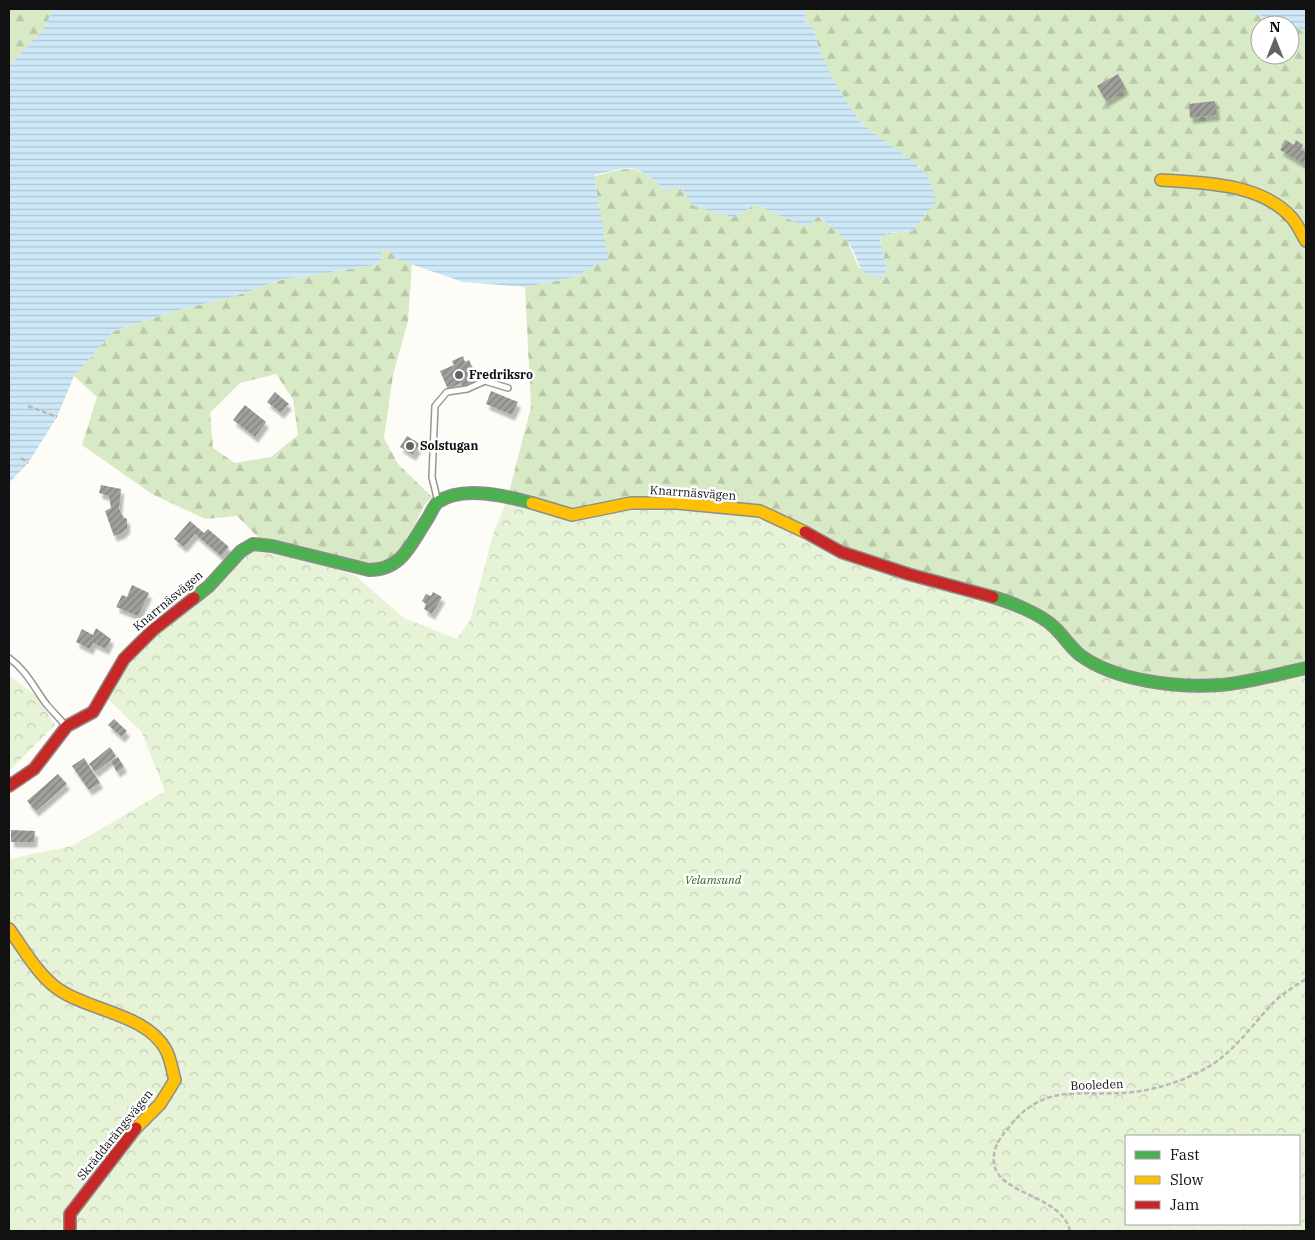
<svg xmlns="http://www.w3.org/2000/svg" width="1315" height="1240" viewBox="0 0 1315 1240" font-family="'IBM Plex Serif',serif">
	<style>
		.forest { fill: url(#forest-firs); fill-rule: evenodd }
		.park { fill: url(#park-crowns); fill-rule: evenodd }
		.water { fill: url(#water-rules) }
		.building { fill: url(#building-hatch); filter: url(#shadow) }
		.lines { fill: none; stroke-linecap: round; stroke-linejoin: round }
		.lane-casing { stroke: #979795; stroke-width: 8 }
		.fast-casing { stroke: #8e8d8b; stroke-width: 14 }
		.slow-casing { stroke: #8e8d8b; stroke-width: 14 }
		.jam-casing { stroke: #8e8d8b; stroke-width: 14 }
		.path { stroke: #b9b9b8; stroke-width: 2.5; stroke-dasharray: 5 2.5; stroke-linecap: butt }
		.lane { stroke: #fffffe; stroke-width: 5 }
		.fast { stroke: #4caf50; stroke-width: 11 }
		.slow { stroke: #ffc107; stroke-width: 11 }
		.jam { stroke: #c62828; stroke-width: 11 }
		.poi-dot { fill: #646362; stroke: #fff; stroke-width: 2 }
		.labels { text-anchor: middle; stroke-width: 5; stroke-linejoin: round; paint-order: stroke }
		.poi-label { font-size: 12px; font-weight: bold; fill: #111; stroke: #fff; text-anchor: start }
		.street-label { font-size: 12px; fill: #111; stroke: #fff }
		.park-label { font-size: 12px; font-style: italic; fill: #2f6b1f; stroke: #fff }
	</style>
	<defs>
		<pattern id="forest-firs" width="22" height="20" patternUnits="userSpaceOnUse" patternTransform="scale(1.25)"><rect width="22" height="20" fill="#d8eac5"/><path d="M5 1l3.5 6h-7zM16 11l3.5 6h-7z" fill="#b8c8a8"/></pattern>
		<pattern id="park-crowns" width="20" height="18" patternUnits="userSpaceOnUse" patternTransform="scale(1.25)"><rect width="20" height="18" fill="#e7f3d7"/><path d="M2 6a3 3 0 1 1 6 0M12 15a3 3 0 1 1 6 0" fill="none" stroke="#c5cfb8"/></pattern>
		<pattern id="water-rules" width="6" height="5" patternUnits="userSpaceOnUse" patternTransform="scale(1.25)"><rect width="6" height="5" fill="#cde8f7"/><path d="M0 2.5h6" fill="none" stroke="#afc6d3"/></pattern>
		<pattern id="building-hatch" width="6" height="6" patternUnits="userSpaceOnUse" patternTransform="scale(1.25)"><rect width="6" height="6" fill="#a19f9c"/><path d="M-1 1l2-2M0 6l6-6M5 7l2-2" fill="none" stroke="#82807e"/></pattern>
		<filter id="shadow"><feDropShadow dx="3" dy="5.5" stdDeviation="1" flood-color="#0004"/></filter>
	</defs>
	<rect width="100%" height="100%" fill="#fdfcf7"/>
	<g class="forest">
		<path d="M9,9H52L46,26L9,66Z"/>
		<path d="M806,9H1242L1286,25H1260V55H1290V26L1306,32V767L1126,1136V1224H1299L1306,1231H9V876L153,931L457,639L471,619L494,532L506,504L531,407L525,287L576,277L592,266L607,260L594,176C634,167 633,162 665,190L680,186L755,205L807,226L818,216L847,240L859,268L887,270L880,240L888,233L913,231L920,167C903,155 878,140 864,125C847,107 816,53 814,29L805,22Z"/>
		<path d="M383,249L391,252L396,259L412,264L408,321L393,375L384,438L398,464L432,497L425,504L399,556L381,566L357,565L303,546L260,539L237,516L205,519L152,494L82,445L97,397L74,376L114,331L174,311L232,297L281,280L380,264ZM276,374L293,399L298,435L271,457L235,463L213,448L210,413L240,383Z"/>
	</g>
	<g class="park">
		<path d="M516,499L572,515L631,503L760,511L841,552L1010,602L1104,669L1180,684L1306,668V1231H9V859L72,846L165,791L141,731L106,697L123,666L237,559L261,548L302,556L356,576L404,618L457,639L471,619L494,532L506,504ZM1126,1136H1299V1224H1126Z"/>
		<path d="M9,675L36,696L55,725L9,771Z"/>
	</g>
	<g class="water">
		<path d="M52,9H806L805,22L814,29C816,51 849,111 865,126C891,149 933,164 936,202L912,231L888,233L880,240L887,270L881,278C851,272 862,257 846,240C837,231 827,224 819,216L807,227L755,205L734,217L693,206L680,187L665,190C633,162 634,166 594,175L608,260L592,266L576,277L525,287L463,282L396,259L391,252L383,249L380,264L281,280L232,297L174,311L114,331L74,376L57,417L28,463L9,483V66L46,26Z"/>
		<path d="M1242,9H1306V32Z"/>
	</g>
	<g class="building">
		<path d="M1118,74L1126,89L1106,101L1097,86Z"/>
		<path d="M1215,101L1217,115L1190,118L1189,104Z"/>
		<path d="M1286,140L1294,145L1296,140L1303,145L1301,149L1306,153L1304,164L1280,150Z"/>
		<path d="M463,356L465,362L469,360L478,380L463,387L461,383L448,389L440,371L454,365L452,361Z"/>
		<path d="M491,391L518,402L512,415L486,404Z"/>
		<path d="M275,392L289,404L281,413L267,402Z"/>
		<path d="M245,405L266,422L255,437L233,420Z"/>
		<path d="M407,436L420,444L413,455L400,447Z"/>
		<path d="M101,485L121,489L119,509L123,517L127,519V528L122,533L114,536L105,511L111,508L109,496L99,493Z"/>
		<path d="M190,521L204,533L208,529L229,547L221,556L195,534L184,547L174,539Z"/>
		<path d="M132,585L149,593L138,616L116,607L122,595L127,597Z"/>
		<path d="M433,592L442,597L432,614L424,609L426,604L422,601L426,594L431,596Z"/>
		<path d="M96,628L111,639L106,649L93,643L90,649L76,642L82,629L93,635Z"/>
		<path d="M114,719L127,731L122,737L108,725Z"/>
		<path d="M110,747L116,756L95,772L89,764Z"/>
		<path d="M118,757L124,767L117,772L111,761Z"/>
		<path d="M84,758L100,783L89,790L72,766Z"/>
		<path d="M58,774L67,784L36,811L27,801Z"/>
		<path d="M11,830L35,831L34,842H11Z"/>
	</g>
	<g class="lines">
		<defs>
			<g id="lane">
				<path d="M438,502L432,477L435,406L447,392L467,389L485,381L508,388"/>
				<path d="M9,658C27,671 34,688 47,705C53,712 60,719 66,726"/>
			</g>
			<g id="fast">
				<path d="M993,597C1010,602 1041,614 1054,627C1063,635 1070,647 1080,655C1115,681 1177,688 1220,685C1248,683 1278,674 1306,668"/>
				<path d="M194,598L209,586L241,551L253,544L272,546L369,570C403,570 411,543 428,518C431,513 434,505 438,502C462,485 506,496 532,503"/>
			</g>
			<g id="slow">
				<path d="M1161,180C1204,183 1261,183 1292,218C1298,225 1301,233 1306,241"/>
				<path d="M532,503L572,515L631,503H677L760,511L805,532"/>
				<path d="M9,929C24,949 37,974 58,989C89,1011 147,1014 166,1050C171,1059 172,1071 175,1080L160,1104L136,1128"/>
			</g>
			<g id="jam">
				<path d="M805,532L841,552L908,574L993,597"/>
				<path d="M9,786L34,769L67,726L93,712L124,659L153,630L194,598"/>
				<path d="M70,1231V1214L136,1128"/>
			</g>
		</defs>
		<use href="#lane" class="lane-casing"/>
		<use href="#fast" class="fast-casing"/>
		<use href="#slow" class="slow-casing"/>
		<use href="#jam" class="jam-casing"/>
		<g class="path">
			<path d="M28,406L57,417"/>
			<path d="M21,458L28,463"/>
			<path d="M1070,1231C1062,1195 999,1195 994,1164C992,1149 999,1139 1009,1127C1046,1080 1082,1098 1133,1092C1159,1089 1186,1080 1208,1067C1234,1052 1253,1024 1273,1003C1282,994 1295,986 1306,979"/>
		</g>
		<use href="#lane" class="lane"/>
		<use href="#fast" class="fast"/>
		<use href="#slow" class="slow"/>
		<use href="#jam" class="jam"/>
	</g>
	<g class="poi-dot">
		<circle cx="459" cy="375" r="5"/>
		<circle cx="410" cy="446" r="5"/>
	</g>
	<g class="labels">
		<g class="poi-label">
			<text x="469" y="379">Fredriksro</text>
			<text x="420" y="450">Solstugan</text>
		</g>
		<g class="street-label">
			<text transform="translate(693 493) rotate(4)" y="4">Knarrnäsvägen</text>
			<text transform="translate(168 601) rotate(-40)" y="4">Knarrnäsvägen</text>
			<text transform="translate(1097 1085) rotate(-2)" y="4">Booleden</text>
			<text transform="translate(115 1135) rotate(-51)" y="4">Skräddarängsvägen</text>
		</g>
		<g class="park-label">
			<text x="713" y="884">Velamsund</text>
		</g>
	</g>
	<rect width="1315" height="1240" fill="none" stroke="#111111" stroke-width="20"/>
	<rect x="1125" y="1135" width="175" height="90" fill="#ffffff" stroke="#a0a0a0"/>
	<rect x="1135" y="1151" width="25" height="8" fill="#4caf50" stroke="#a0a0a0"/>
	<text x="1170" y="1160" font-size="15" fill="#111111">Fast</text>
	<rect x="1135" y="1176" width="25" height="8" fill="#ffc107" stroke="#a0a0a0"/>
	<text x="1170" y="1185" font-size="15" fill="#111111">Slow</text>
	<rect x="1135" y="1201" width="25" height="8" fill="#c62828" stroke="#a0a0a0"/>
	<text x="1170" y="1210" font-size="15" fill="#111111">Jam</text>
	<g transform="translate(1275 40)"><circle r="24" fill="#ffffff" stroke="#a0a0a0"/>
	<path d="M0-4L9 19L0 12L-9 19Z" fill="#646362"/>
	<text y="-8" font-size="14" font-weight="bold" text-anchor="middle" fill="#111111">N</text>
	</g>
</svg>
